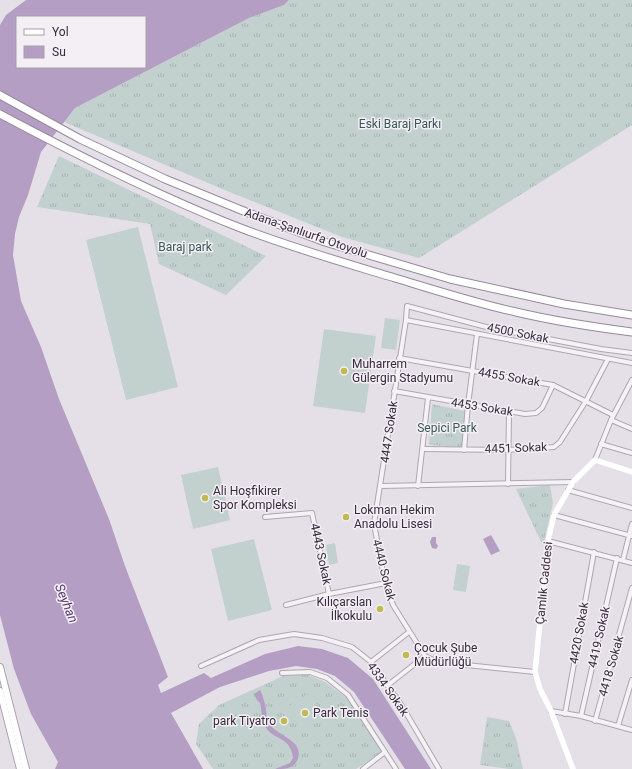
<svg xmlns="http://www.w3.org/2000/svg" width="632" height="769" viewBox="0 0 632 769" font-family="Roboto,sans-serif">
	<style>
		.grass { fill: url(#grass-tufts) }
		.pitch { fill: #c2d1ce }
		.water { fill: #b59ec4; fill-rule: evenodd }
		.lines { fill: none; stroke-linecap: round; stroke-linejoin: round }
		.street-casing { stroke: #aea6b2; stroke-width: 6 }
		.primary-casing { stroke: #ada1b2; stroke-width: 8 }
		.highway-casing { stroke: #97899d; stroke-width: 9 }
		.street { stroke: #f5f2f6; stroke-width: 4 }
		.secondary { stroke: #fff; stroke-width: 5.5 }
		.primary { stroke: #fff; stroke-width: 6 }
		.highway { stroke: #fff; stroke-width: 7 }
		.poi-dot { fill: #c1ba51; stroke: #f3eff5; stroke-width: 1.5 }
		.labels { text-anchor: middle; stroke-width: 3; stroke-linejoin: round; paint-order: stroke }
		.park-label { font-size: 12px; fill: #395855; stroke: #f3eff5 }
		.street-label { font-size: 12px; fill: #382a3e; stroke: #f3eff5 }
		.poi-label { font-size: 12px; fill: #382a3e; stroke: #f3eff5; text-anchor: start }
		.water-label { font-size: 13px; font-style: italic; fill: #5a386e; stroke: #f3eff5 }
	</style>
	<defs>
		<pattern id="grass-tufts" width="24" height="20" patternUnits="userSpaceOnUse"><rect width="24" height="20" fill="#c2d1ce"/><path d="M3 7l-1-3M5 7V3M7 7l1-3M15 17l-1-3M17 17v-4M19 17l1-3" fill="none" stroke="#a7b4b2"/></pattern>
	</defs>
	<rect width="100%" height="100%" fill="#e5e0e8"/>
	<g class="grass">
		<path d="M289,0H632V125L419,258L342,237L227,191L64,122L75,108L249,18L284,5Z"/>
		<path d="M59,156L266,256L226,295L159,264L150,224L37,207Z"/>
		<path d="M432,404L465,411L463,447L429,445Z"/>
		<path d="M550,485L553,503L543,546L516,489Z"/>
		<path d="M306,674L325,682L347,698L382,752L356,769H213L196,744L199,724L219,705L283,676Z"/>
		<path d="M487,717L509,721L516,738L523,769H509L480,765Z"/>
	</g>
	<g class="pitch">
		<path d="M138,227L178,387L126,400L86,240Z"/>
		<path d="M385,318L400,320L396,350L381,348Z"/>
		<path d="M324,329L376,336L365,413L313,406Z"/>
		<path d="M218,467L230,520L193,529L181,475Z"/>
		<path d="M254,539L272,610L228,621L211,549Z"/>
		<path d="M335,543L338,563L329,565L326,545Z"/>
		<path d="M457,564L470,566L466,592L453,590Z"/>
		<path d="M307,694L324,717L302,732L286,708Z"/>
	</g>
	<g class="water">
		<path d="M26,0H289L284,5L249,18L75,108L41,152L28,195L19,217L15,234L13,255L21,301L41,347L59,399L109,519L125,566L168,677L158,685L161,693L204,673L211,678L265,654L298,646L322,649L348,658L373,679L431,769H405L354,692L335,676L317,669L296,666L269,671L220,687L171,713L203,769H55L58,762L31,714L14,669L0,615V25L6,15ZM17,17H145V67H17Z"/>
		<path d="M491,535L500,551L491,555L483,539Z"/>
		<path d="M432,537H436V543L438,546L436,549L432,548L430,542Z"/>
		<path d="M260,690C262,693 266,706 266,710C267,713 266,717 267,720C273,736 307,739 297,761C293,769 284,769 275,769L290,763L293,758C290,734 272,742 264,724C261,718 262,709 260,703L257,700L254,694Z"/>
	</g>
	<g class="lines">
		<defs>
			<g id="street">
				<path d="M406,320L632,363"/>
				<path d="M399,358L553,385L613,415"/>
				<path d="M394,391L525,414L536,413L542,408L553,385"/>
				<path d="M611,420L632,429"/>
				<path d="M601,444L632,453"/>
				<path d="M423,449L507,450L554,447L560,442L586,401L608,359"/>
				<path d="M464,450L468,405L477,334"/>
				<path d="M595,460L611,420L632,380"/>
				<path d="M508,484L509,412"/>
				<path d="M381,486L573,482"/>
				<path d="M418,486L428,398"/>
				<path d="M568,490L632,508"/>
				<path d="M554,515L632,536"/>
				<path d="M265,517L312,513L329,594"/>
				<path d="M548,541L632,563"/>
				<path d="M623,560L632,524"/>
				<path d="M286,605L329,594L386,583"/>
				<path d="M371,662L409,632"/>
				<path d="M201,666L259,640L294,634L322,638L352,647L371,662L402,706L439,769"/>
				<path d="M535,672L437,662L425,656L393,605L384,577L374,524L406,320L407,306L490,328L601,349L632,353"/>
				<path d="M282,673L310,672L327,678L348,695L396,769"/>
				<path d="M388,685L425,656"/>
				<path d="M551,711L581,716L632,730"/>
				<path d="M565,714L594,552"/>
				<path d="M581,716L617,558"/>
				<path d="M595,721L632,588"/>
				<path d="M618,726L632,680"/>
				<path d="M363,769L385,752"/>
			</g>
			<g id="primary">
				<path d="M0,667L26,769"/>
				<path d="M0,691L20,769"/>
			</g>
			<g id="highway">
				<path d="M0,95L80,139L165,179L246,212L325,242L450,279L564,304L632,315"/>
				<path d="M0,114C77,155 156,195 238,227C289,247 342,262 395,278C435,290 475,303 516,312C554,321 593,327 632,332"/>
			</g>
		</defs>
		<use href="#street" class="street-casing"/>
		<use href="#primary" class="primary-casing"/>
		<use href="#highway" class="highway-casing"/>
		<use href="#street" class="street"/>
		<path class="secondary" d="M573,769L551,711L540,689L535,672L548,541L554,515L573,482L595,460L632,472"/>
		<use href="#primary" class="primary"/>
		<use href="#highway" class="highway"/>
	</g>
	<g class="poi-dot">
		<circle cx="344" cy="371" r="4"/>
		<circle cx="205" cy="498" r="4"/>
		<circle cx="346" cy="517" r="4"/>
		<circle cx="380" cy="609" r="4"/>
		<circle cx="406" cy="655" r="4"/>
		<circle cx="305" cy="713" r="4"/>
		<circle cx="284" cy="721" r="4"/>
	</g>
	<g class="labels">
		<g class="park-label">
			<text x="400" y="128">Eski Baraj Parkı</text>
			<text x="185" y="251">Baraj park</text>
			<text x="447" y="432">Sepici Park</text>
		</g>
		<g class="street-label">
			<text transform="translate(306 233) rotate(19)" y="4">Adana-Şanlıurfa Otoyolu</text>
			<text transform="translate(518 333) rotate(11)" y="4">4500 Sokak</text>
			<text transform="translate(509 377) rotate(10)" y="4">4455 Sokak</text>
			<text transform="translate(482 407) rotate(9)" y="4">4453 Sokak</text>
			<text transform="translate(389 432) rotate(-82)" y="4">4447 Sokak</text>
			<text transform="translate(516 448) rotate(-2)" y="4">4451 Sokak</text>
			<text transform="translate(321 554) rotate(78)" y="4">4443 Sokak</text>
			<text transform="translate(384 570) rotate(76)" y="4">4440 Sokak</text>
			<text transform="translate(544 583) rotate(-84)" y="4">Çamlık Caddesi</text>
			<text transform="translate(579 633) rotate(-80)" y="4">4420 Sokak</text>
			<text transform="translate(599 637) rotate(-77)" y="4">4419 Sokak</text>
			<text transform="translate(611 666) rotate(-74)" y="4">4418 Sokak</text>
			<text transform="translate(388 689) rotate(55)" y="4">4334 Sokak</text>
		</g>
		<g class="poi-label">
			<text x="352" y="368">Muharrem<tspan x="352" dy="14">Gülergin Stadyumu</tspan></text>
			<text x="213" y="495">Ali Hoşfikirer<tspan x="213" dy="14">Spor Kompleksi</tspan></text>
			<text x="354" y="514">Lokman Hekim<tspan x="354" dy="14">Anadolu Lisesi</tspan></text>
			<text x="372" y="606" text-anchor="end">Kılıçarslan<tspan x="372" dy="14">İlkokulu</tspan></text>
			<text x="414" y="652">Çocuk Şube<tspan x="414" dy="14">Müdürlüğü</tspan></text>
			<text x="313" y="717">Park Tenis</text>
			<text x="276" y="725" text-anchor="end">park Tiyatro</text>
		</g>
		<g class="water-label">
			<text transform="translate(67 603) rotate(68)" y="5">Seyhan</text>
		</g>
	</g>
	<rect x="16" y="16" width="130" height="52" fill="#f3eff5" stroke="#a8a0ac"/>
	<rect x="24" y="29" width="20" height="6" fill="#ffffff" stroke="#a8a0ac"/>
	<text x="52" y="36" font-size="12" fill="#382a3e">Yol</text>
	<rect x="24" y="46" width="20" height="12" fill="#b59ec4" stroke="#a8a0ac"/>
	<text x="52" y="56" font-size="12" fill="#382a3e">Su</text>
</svg>
